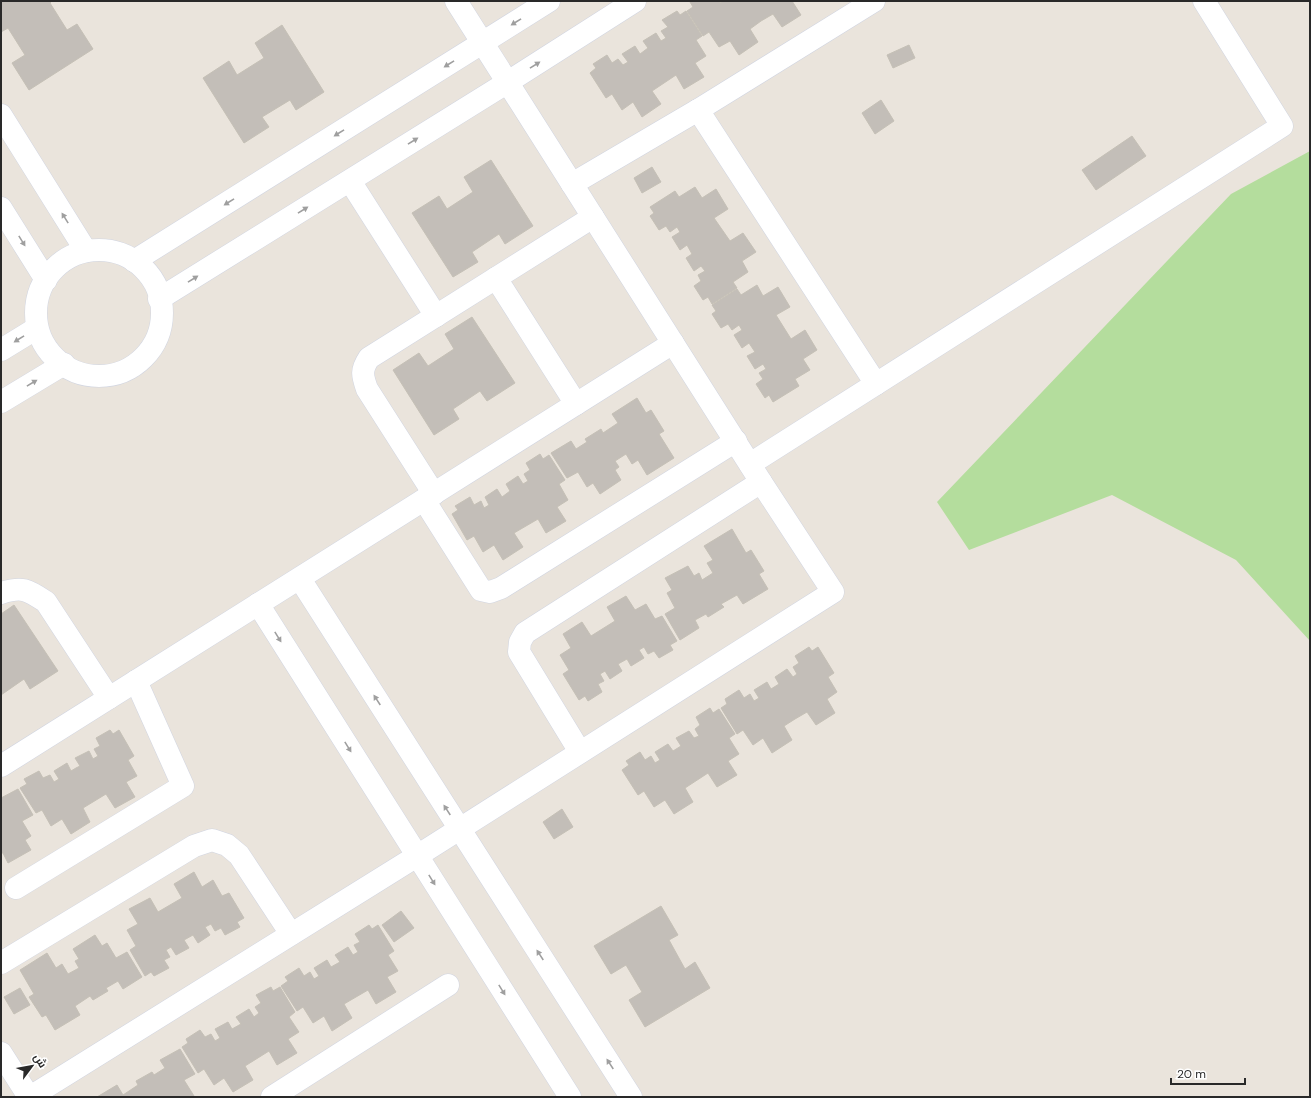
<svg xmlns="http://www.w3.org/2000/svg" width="1311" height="1098" viewBox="0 0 1311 1098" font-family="'DM Sans',Cairo,sans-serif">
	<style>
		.green { fill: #b4dd9d }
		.building { fill: #c3beb8; stroke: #c5c0b6 }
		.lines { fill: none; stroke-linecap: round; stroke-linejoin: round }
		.minor-casing { stroke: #d1d5e1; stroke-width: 23 }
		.minor { stroke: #fff; stroke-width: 22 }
		.oneway { fill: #9f9f9f }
	</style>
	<rect width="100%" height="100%" fill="#eae4dc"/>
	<path class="green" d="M1310,151V641L1236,560L1112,495L969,550L937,502L1231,194Z"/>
	<g class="building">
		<path d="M1,1H52L50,3L67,30L77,24L93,49L29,90L12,63L25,55L8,28L1,32Z"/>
		<path d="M692,1H718L720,3L723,1H792L801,15L782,27L773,14L761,21L750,29L758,42L739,55L730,41L719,47L709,32L703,36L687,11L693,7L690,2Z"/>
		<path d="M677,11L680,15L686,11L702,36L696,40L706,56L695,63L704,77L684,89L676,75L652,91L661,104L642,117L633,102L622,110L612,94L606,98L590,73L596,68L593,64L607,55L612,63L618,59L623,65L628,62L622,54L635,46L640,54L648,48L643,41L656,33L661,41L666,38L661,31L668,27L662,20Z"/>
		<path d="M282,25L324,92L296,110L290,100L262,117L269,127L244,143L203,78L229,61L237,75L264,58L255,43Z"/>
		<path d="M909,45L915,58L893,68L887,55Z"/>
		<path d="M881,100L894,121L875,134L862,113Z"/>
		<path d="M1132,136L1146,156L1096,190L1082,170Z"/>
		<path d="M491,160L533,226L505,244L499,234L472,252L478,262L453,277L412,213L439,196L447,209L473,192L464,177Z"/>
		<path d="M652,167L661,182L642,193L634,178Z"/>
		<path d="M695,187L702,198L716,189L728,209L714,218L730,241L743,233L756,252L742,261L748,272L733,282L737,288L712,304L708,297L703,300L694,286L701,281L698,275L705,271L701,266L694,271L686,258L692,254L687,245L680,250L672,237L680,232L677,227L670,232L666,226L659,230L650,216L654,213L650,207L675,191L679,197Z"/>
		<path d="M757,285L763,296L778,287L790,307L776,315L791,339L805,330L817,350L803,359L810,370L795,379L799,386L773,402L769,395L765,398L756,384L763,379L759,373L766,369L763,364L755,369L747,356L755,352L749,343L742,348L734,335L742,330L739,325L732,330L728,324L721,328L712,314L716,311L712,305L737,289L741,295Z"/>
		<path d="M472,317L515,383L487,401L480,391L453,409L459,419L434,435L393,370L419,353L428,366L454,349L445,334Z"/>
		<path d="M637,398L646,413L651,410L664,431L659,434L674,458L647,475L638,460L632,464L626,454L615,461L619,467L615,470L621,480L600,494L593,483L587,487L578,472L567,478L551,453L571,441L576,449L587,442L585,439L601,429L603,433L618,423L612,414Z"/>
		<path d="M540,454L543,459L549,455L565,480L559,484L568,500L557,507L566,521L546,533L538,519L514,533L523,547L503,560L494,545L483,552L474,536L467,540L452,514L458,510L455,506L470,497L474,505L481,501L484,508L489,505L485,497L497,489L502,497L510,491L506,484L518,476L523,484L528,481L524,474L530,470L526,463Z"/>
		<path d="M732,529L746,553L751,550L764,571L759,574L768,589L743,604L737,595L721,604L724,607L708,617L706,614L695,620L699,628L680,640L665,614L675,608L667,593L672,590L665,578L688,566L694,576L699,573L702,580L713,573L707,563L713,560L704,546Z"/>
		<path d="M626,596L635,610L646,604L655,619L662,616L677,641L670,645L673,650L659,658L654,651L648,654L644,647L639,650L644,658L631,666L627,659L618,664L622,671L610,679L605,671L600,674L604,681L598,684L602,692L588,701L585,696L579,700L563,674L569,670L560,655L571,648L563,634L582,622L591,636L615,621L607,607Z"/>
		<path d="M14,605L58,671L30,689L24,679L1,695V614Z"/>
		<path d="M809,647L812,651L818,647L834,673L828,677L837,692L827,699L835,713L816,725L807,712L795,719L784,726L792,740L772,753L763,738L753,745L743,730L737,734L721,708L727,704L725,699L739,690L744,698L750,694L754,701L759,698L754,690L767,682L771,689L779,684L775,677L787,669L793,677L797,674L793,667L799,663L795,656Z"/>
		<path d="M710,708L713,713L719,709L735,734L729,738L739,754L728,761L737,775L717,787L708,773L685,788L693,802L674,814L665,800L654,807L644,791L638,795L622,770L629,765L626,761L640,752L645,760L651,756L655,763L660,760L655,752L668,744L673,751L681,746L676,738L689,731L694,738L699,736L695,729L700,725L696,717Z"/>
		<path d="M110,730L113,734L119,730L134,756L128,760L137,776L126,782L135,797L115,808L106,794L83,808L90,822L71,834L62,819L51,826L42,810L36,813L20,788L27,784L24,779L39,771L43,778L50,775L54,782L59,779L54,771L67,763L71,771L76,768L80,766L75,758L89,751L93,759L98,756L94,749L100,746L96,738Z"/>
		<path d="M18,789L33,815L22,821L31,836L25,840L31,850L8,863L3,853H1V809L2,808L1,806V798Z"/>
		<path d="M562,809L573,827L554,839L543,822Z"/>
		<path d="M194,872L202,887L213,880L222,896L229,893L244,918L237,922L240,927L225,935L221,928L215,931L211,924L205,927L210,935L198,943L193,935L184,940L189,948L176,955L171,947L166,950L170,957L164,960L169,968L154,976L151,972L145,976L130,950L136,946L127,930L138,924L129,909L150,898L158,912L182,898L174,884Z"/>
		<path d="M661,906L678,935L669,940L685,969L695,962L710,988L645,1027L629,1000L642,992L626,965L611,974L594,946Z"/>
		<path d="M401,911L414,928L394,942L382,925Z"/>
		<path d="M369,925L372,929L378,925L394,951L388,955L398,971L387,977L396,992L376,1004L368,990L344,1004L352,1018L332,1031L324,1016L313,1023L303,1007L297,1011L281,986L288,981L285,977L299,968L304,976L310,972L314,979L319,976L314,968L327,960L331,967L340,962L335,955L348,947L353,955L358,952L354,945L360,942L355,934Z"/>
		<path d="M95,935L102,946L107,943L116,958L127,952L142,977L123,989L118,981L106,988L108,991L93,1000L90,996L75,1006L80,1015L55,1030L46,1015L42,1017L29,997L34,994L20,970L47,953L56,968L62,964L68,974L79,968L75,961L79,959L73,949Z"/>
		<path d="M271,987L273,991L280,987L295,1012L289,1017L299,1032L288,1039L297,1053L277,1065L269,1051L245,1066L253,1080L233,1092L224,1078L214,1085L204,1069L198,1073L182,1047L188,1043L186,1039L200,1030L205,1037L211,1034L215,1041L220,1038L215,1029L228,1022L232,1029L241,1024L236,1017L249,1009L254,1017L259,1013L255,1007L261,1003L256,995Z"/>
		<path d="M20,988L30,1005L14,1014L4,997Z"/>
		<path d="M180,1049L195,1074L184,1080L194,1096L191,1097H97L117,1085L123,1095L138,1085L136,1081L152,1072L154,1075L165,1068L160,1060Z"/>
	</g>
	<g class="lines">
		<defs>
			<g id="minor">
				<path d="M698,110L876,384"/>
				<path d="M1,115L86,251"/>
				<path d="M350,181L436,316"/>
				<path d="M572,184L698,110L874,1"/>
				<path d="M1,208L46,280"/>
				<circle cx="99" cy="313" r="63"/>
				<path d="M134,261L549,1"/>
				<path d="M496,278L576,404"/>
				<path d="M159,299L508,82L635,1"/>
				<path d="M1,350L37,328"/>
				<path d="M1,402L64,364"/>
				<path d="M750,464L1282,126L1204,1"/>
				<path d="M434,494L367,389C362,375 361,370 369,358L593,217"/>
				<path d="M424,500L481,590L490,592L501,588L736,441"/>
				<path d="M300,579L631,1097"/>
				<path d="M1,593C23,586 28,590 46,602L109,698"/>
				<path d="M258,604L570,1097"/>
				<path d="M580,752L519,652L520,642L525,633L761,482"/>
				<path d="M1,766L673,343"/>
				<path d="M16,888L183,786L136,681"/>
				<path d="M1,963L194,846L212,840L227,845L239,855L291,934"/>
				<path d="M1,1053L29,1097"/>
				<path d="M30,1097L417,856L833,592L761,482L456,1"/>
				<path d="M272,1097L448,985"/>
			</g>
		</defs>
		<use href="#minor" class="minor-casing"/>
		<use href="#minor" class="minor"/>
	</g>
	<defs><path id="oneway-solid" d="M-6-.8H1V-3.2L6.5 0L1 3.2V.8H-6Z"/></defs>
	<g class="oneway">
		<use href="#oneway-solid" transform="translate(516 22) rotate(148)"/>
		<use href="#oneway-solid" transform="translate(449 64) rotate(148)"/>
		<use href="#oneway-solid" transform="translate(535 65) rotate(-32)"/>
		<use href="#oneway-solid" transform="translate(339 133) rotate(148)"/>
		<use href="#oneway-solid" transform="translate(413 141) rotate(-32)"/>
		<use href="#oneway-solid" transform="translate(229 202) rotate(148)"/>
		<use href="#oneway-solid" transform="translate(303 210) rotate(-32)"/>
		<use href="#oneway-solid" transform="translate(65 218) rotate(-122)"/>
		<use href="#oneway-solid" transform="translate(22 241) rotate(58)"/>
		<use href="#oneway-solid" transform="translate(193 279) rotate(-32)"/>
		<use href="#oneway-solid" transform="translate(19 339) rotate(148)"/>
		<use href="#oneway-solid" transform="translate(32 383) rotate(-31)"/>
		<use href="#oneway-solid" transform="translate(278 637) rotate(58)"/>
		<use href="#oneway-solid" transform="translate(377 700) rotate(-123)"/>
		<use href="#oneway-solid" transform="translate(348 747) rotate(58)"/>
		<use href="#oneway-solid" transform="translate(447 810) rotate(-123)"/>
		<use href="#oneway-solid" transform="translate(432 880) rotate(58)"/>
		<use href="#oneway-solid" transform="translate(540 955) rotate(-123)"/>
		<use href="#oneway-solid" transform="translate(502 990) rotate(58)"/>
		<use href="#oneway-solid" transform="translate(610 1064) rotate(-123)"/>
	</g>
	<rect width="1311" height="1098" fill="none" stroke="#292929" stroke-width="4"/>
	<g transform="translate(32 1066) rotate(58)" stroke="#ffffff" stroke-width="3" paint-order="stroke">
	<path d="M0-3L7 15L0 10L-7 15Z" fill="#292929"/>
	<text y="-6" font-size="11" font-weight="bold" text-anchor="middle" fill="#292929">ش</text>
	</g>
	<path d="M1171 1078v6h74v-6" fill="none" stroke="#292929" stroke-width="2"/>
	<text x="1177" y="1078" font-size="12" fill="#292929" stroke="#ffffff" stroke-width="3" paint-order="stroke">20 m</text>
</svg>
